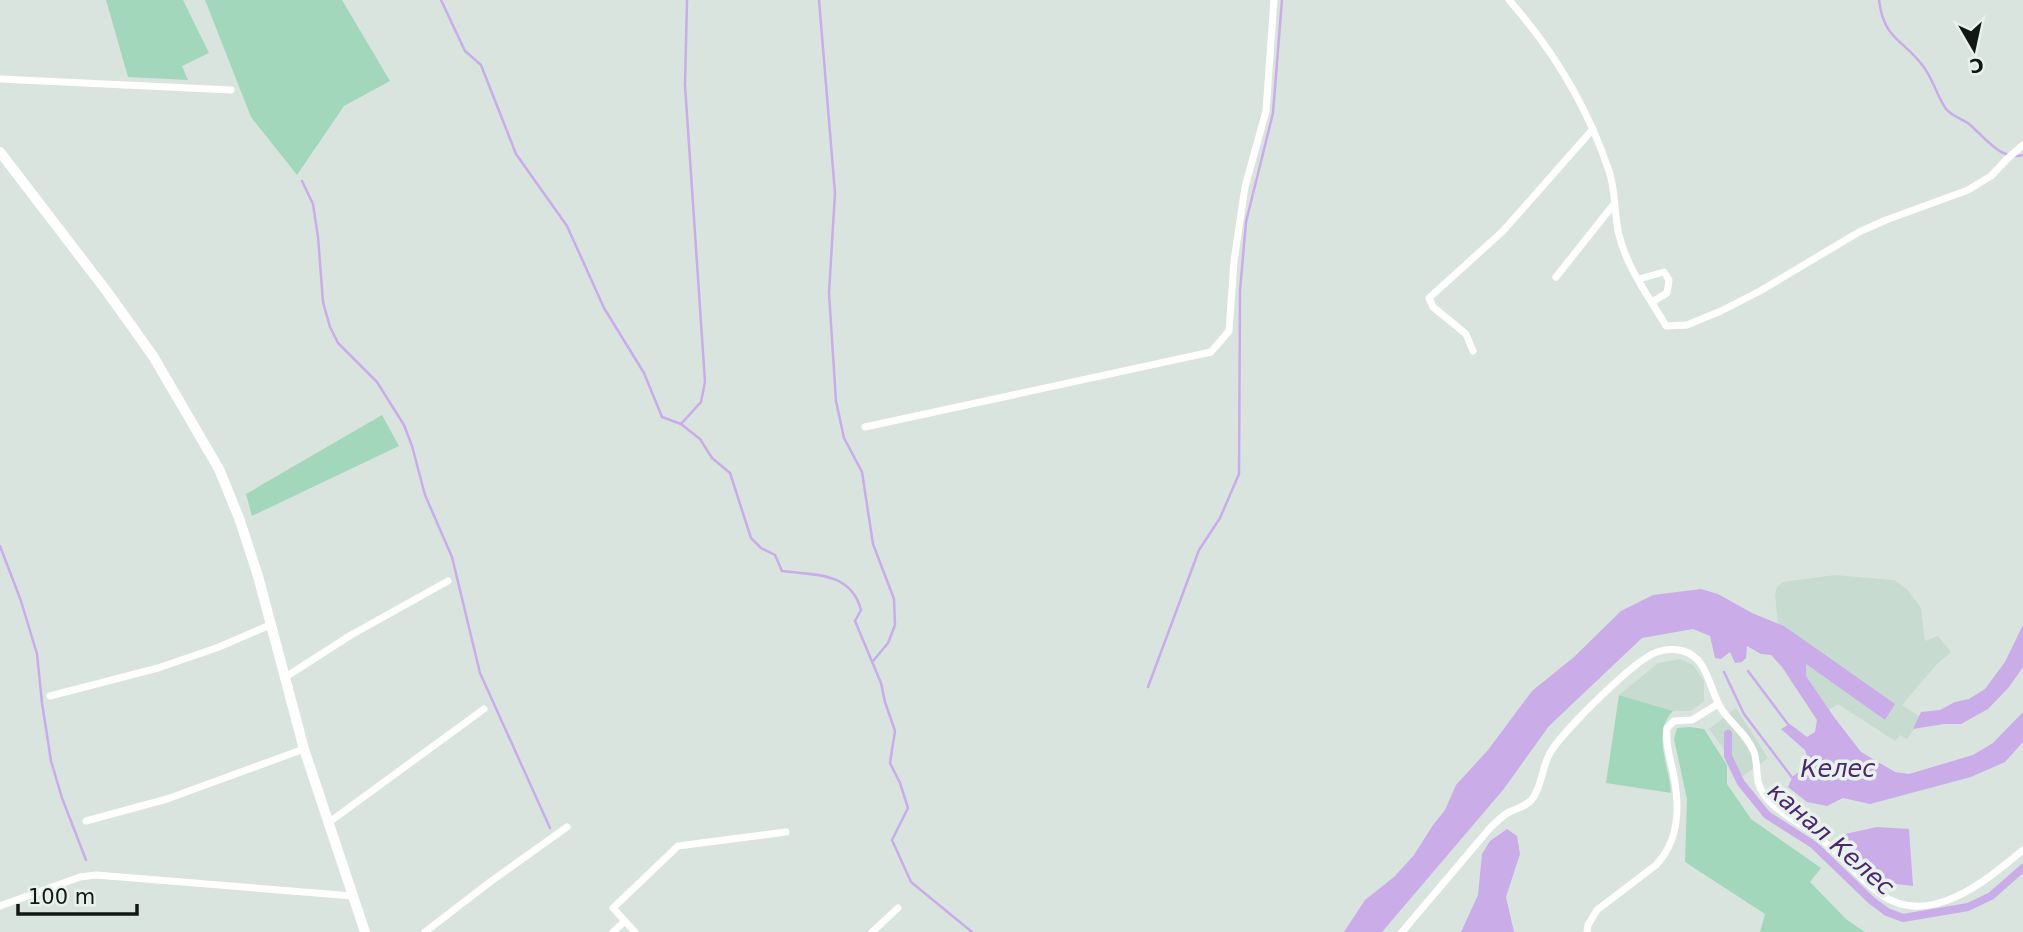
<svg xmlns="http://www.w3.org/2000/svg" width="2023" height="932" viewBox="0 0 2023 932" font-family="'DejaVu Sans',sans-serif">
	<style>
		.built { fill: #c8dbd1 }
		.green { fill: #a2d7bc }
		.water { fill: #c9ace8 }
		.lines { fill: none; stroke-linecap: round; stroke-linejoin: round }
		.stream { stroke: #c9ace8; stroke-width: 2.5 }
		.canal { stroke: #c9ace8; stroke-width: 8 }
		.street { stroke: #fff; stroke-width: 7 }
		.secondary { stroke: #fff; stroke-width: 10 }
		.labels { text-anchor: middle; stroke-width: 7; stroke-linejoin: round; paint-order: stroke }
		.water-label { font-size: 24px; font-style: italic; fill: #4d266c; stroke: #e7f2ec }
	</style>
	<rect width="100%" height="100%" fill="#dae4df"/>
	<g class="built">
		<path d="M1835,575L1894,580L1907,589L1921,608L1925,641L1938,636L1951,652L1937,664L1902,705L1922,718L1907,739L1900,735L1895,741L1838,704L1829,710L1806,676V664L1885,720L1894,704L1778,624L1775,595L1777,587L1783,582Z"/>
		<path d="M1680,659L1693,665L1704,681V701L1691,711H1673L1619,695L1658,663Z"/>
		<path d="M1736,708L1768,758L1743,776L1709,729Z"/>
	</g>
	<g class="green">
		<path d="M106,0H183L209,53L182,66L188,80L128,77Z"/>
		<path d="M205,0H342L390,81L344,106L297,175L251,117Z"/>
		<path d="M382,415L399,446L252,516L246,494Z"/>
		<path d="M1619,695L1673,711C1651,733 1670,767 1671,793L1606,783Z"/>
		<path d="M1690,727L1704,729L1727,765V784L1751,819L1821,868L1810,882L1847,920L1865,932H1760L1765,914L1685,862L1687,799L1674,739L1677,728Z"/>
	</g>
	<g class="water">
		<path d="M1701,589L1718,594L1752,613L1784,626L1895,704L1885,720L1806,664V676L1834,717L1861,752L1895,772L1909,774L1973,755L1993,743L2023,712V742L2005,762L1971,777L1870,804L1843,798L1827,806L1807,802L1788,787L1793,776L1810,765L1805,750L1781,729L1790,724L1807,737L1815,732L1817,720L1782,667L1771,655L1761,654L1747,646L1746,658L1742,662L1735,663L1730,652L1721,659L1715,658L1710,636L1693,629L1642,638L1549,726L1503,790L1382,932H1344L1365,900L1394,877L1414,855L1433,825L1445,810L1456,785L1488,750L1532,691L1574,657L1621,611L1653,595Z"/>
		<path d="M2023,625V667L2009,687L1988,709L1961,724H1944L1913,729L1921,712L1940,710L1955,702L1969,699L1985,689L2005,662Z"/>
		<path d="M1877,827L1909,829L1913,886L1888,883L1849,846L1845,834Z"/>
		<path d="M1507,829L1517,836L1520,854L1506,897L1514,932H1461L1478,895L1482,854L1490,841Z"/>
	</g>
	<g class="lines">
		<g class="stream">
			<path d="M441,0L465,51L481,65L516,154L567,226L604,308L644,373L662,417L681,424L700,439L712,458L730,473L751,538L761,548L775,555L782,571C815,575 851,572 861,610L855,621L881,683L885,702L895,731L890,763L900,783L908,808L892,840L911,882L972,932"/>
			<path d="M819,0L835,193L829,293L836,401L844,438L862,472L873,544L894,599L895,625L888,643L873,661"/>
			<path d="M1879,0C1884,40 1903,39 1923,66C1933,79 1937,96 1946,109C1952,116 1962,119 1969,124C1985,137 2000,161 2023,155"/>
			<path d="M302,181L313,204L318,237L323,302L330,327L338,343L377,382L404,425L412,446L425,495L452,557L480,673L550,828"/>
			<path d="M681,424L701,402L705,382L685,85L687,0"/>
			<path d="M0,546L21,601L37,654L42,703L51,761L62,798L86,860"/>
			<path d="M1748,671L1790,727"/>
			<path d="M1724,672L1744,714L1794,780"/>
			<path d="M1148,687L1199,550L1220,518L1239,474L1240,291L1246,222L1273,113L1282,0"/>
		</g>
		<path class="canal" d="M1728,734V756L1741,783L1767,815L1814,845L1871,900L1887,912L1903,918L1968,907L1991,896L2023,868"/>
		<g class="street">
			<path d="M1509,0C1553,50 1588,108 1609,171C1616,191 1614,215 1619,235C1627,268 1649,297 1666,326L1687,325L1721,311L1760,291L1859,232L1886,220L1968,190L1991,176L2007,159L2023,145"/>
			<path d="M0,79L231,90"/>
			<path d="M1556,277L1614,204"/>
			<path d="M1639,279L1664,272L1669,280L1667,293L1652,302"/>
			<path d="M1473,351L1466,334L1433,307L1429,298L1503,231L1593,129"/>
			<path d="M865,427L1211,352L1229,331L1234,261L1245,187L1266,111L1274,0"/>
			<path d="M284,678L351,635L448,581"/>
			<path d="M50,696L158,668L219,647L270,625"/>
			<path d="M86,821L167,799L304,749"/>
			<path d="M328,823L484,709"/>
			<path d="M0,906L80,877L96,875L353,896"/>
			<path d="M425,932L490,882L567,827"/>
			<path d="M613,932L625,921"/>
			<path d="M635,932L613,908L678,846L786,832"/>
			<path d="M872,932L898,908"/>
			<path d="M1402,932L1490,828C1495,823 1500,818 1506,814C1515,808 1527,807 1533,798C1542,785 1542,767 1550,753C1562,732 1635,659 1657,652C1665,649 1674,649 1683,651C1709,658 1709,691 1722,710C1732,724 1748,736 1754,752C1759,767 1754,780 1763,793C1777,814 1802,823 1821,839C1841,855 1858,877 1879,893C1928,930 1986,881 2023,850"/>
			<path d="M1587,932L1588,925L1597,910L1656,865C1679,841 1680,809 1674,777C1671,761 1665,745 1667,728L1674,721L1692,720L1718,704"/>
		</g>
		<path class="secondary" d="M0,152L108,293L153,356L219,469L239,518L258,576L304,749L365,932"/>
	</g>
	<g class="labels">
		<g class="water-label">
			<text x="1838" y="777">Келес</text>
			<text transform="translate(1831 839) rotate(41)" y="8">канал Келес</text>
		</g>
	</g>
	<g transform="translate(1974 49) rotate(171)" stroke="#e7f2ec" stroke-width="5" paint-order="stroke">
	<path d="M0-5L12 26L0 18L-12 26Z" fill="#131715"/>
	<text y="-10" font-size="19" font-weight="bold" text-anchor="middle" fill="#131715">С</text>
	</g>
	<path d="M18 904v10h119v-10" fill="none" stroke="#131715" stroke-width="3.5"/>
	<text x="28" y="904" font-size="21" fill="#131715" stroke="#e7f2ec" stroke-width="5" paint-order="stroke">100 m</text>
</svg>
